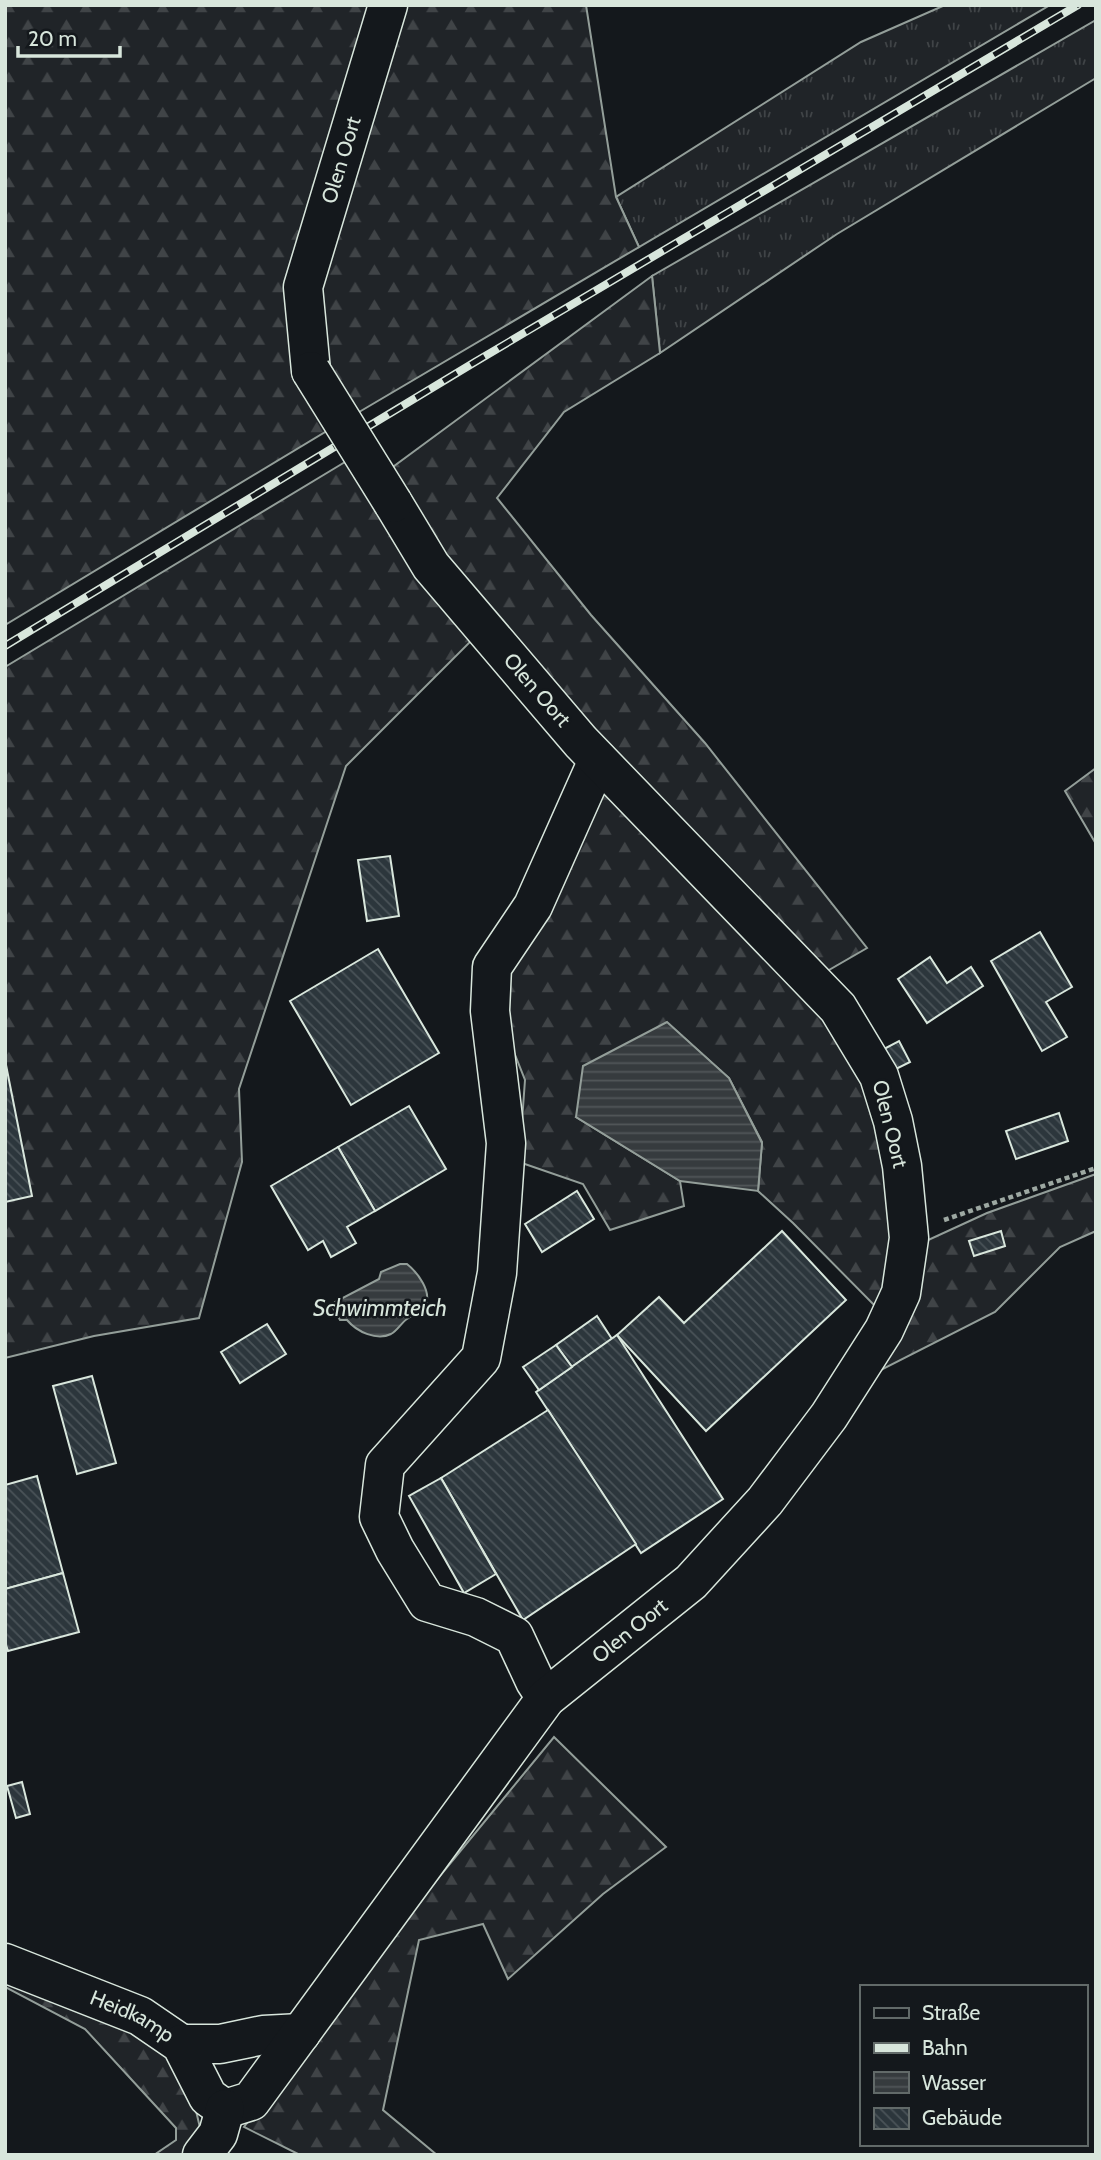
<svg xmlns="http://www.w3.org/2000/svg" width="1101" height="2160" viewBox="0 0 1101 2160" font-family="Cabin,sans-serif">
	<style>
		.grass { fill: url(#grass-tufts); stroke: #939e99; stroke-width: 2 }
		.forest { fill: url(#forest-firs); stroke: #939e99; stroke-width: 2 }
		.water { fill: url(#water-rules); stroke: #939e99; stroke-width: 2 }
		.building { fill: url(#building-back-hatch); stroke: #d8e6dc; stroke-width: 2 }
		.lines { fill: none; stroke-linecap: round; stroke-linejoin: round }
		.minor-casing { stroke: #d8e6dc; stroke-width: 41 }
		.path { stroke: #9da8a2; stroke-width: 4.5; stroke-dasharray: 5 3.5; stroke-linecap: butt }
		.minor { stroke: #14181c; stroke-width: 38 }
		.rail-casing { stroke: #d8e6dc; stroke-width: 8 }
		.rail { stroke: #14181c; stroke-width: 5; stroke-dasharray: 16; stroke-linecap: butt }
		.minor-bridge-casing { stroke: #d8e6dc; stroke-width: 41; stroke-linecap: butt }
		.minor-bridge { stroke: #14181c; stroke-width: 38 }
		.labels { text-anchor: middle; stroke-width: 5; stroke-linejoin: round; paint-order: stroke }
		.street-label { font-size: 21px; fill: #d8e6dc; stroke: #14181c }
		.water-label { font-size: 23px; font-style: italic; fill: #d8e6dc; stroke: #14181c }
	</style>
	<defs>
		<pattern id="grass-tufts" width="24" height="20" patternUnits="userSpaceOnUse" patternTransform="scale(1.75)"><rect width="24" height="20" fill="#202428"/><path d="M3 7l-1-3M5 7V3M7 7l1-3M15 17l-1-3M17 17v-4M19 17l1-3" fill="none" stroke="#404447"/></pattern>
		<pattern id="forest-firs" width="22" height="20" patternUnits="userSpaceOnUse" patternTransform="scale(1.75)"><rect width="22" height="20" fill="#202428"/><path d="M5 1l3.5 6h-7zM16 11l3.5 6h-7z" fill="#404447"/></pattern>
		<pattern id="water-rules" width="6" height="5" patternUnits="userSpaceOnUse" patternTransform="scale(1.75)"><rect width="6" height="5" fill="#363b3e"/><path d="M0 2.5h6" fill="none" stroke="#525759"/></pattern>
		<pattern id="building-back-hatch" width="6" height="6" patternUnits="userSpaceOnUse" patternTransform="scale(1.75)"><rect width="6" height="6" fill="#2c363c"/><path d="M-1 5l2 2M0 0l6 6M5-1l2 2" fill="none" stroke="#4a5358"/></pattern>
	</defs>
	<rect width="100%" height="100%" fill="#14181c"/>
	<g class="grass">
		<path d="M945,5H1050L639,247L616,197L861,42Z"/>
		<path d="M1096,20V78L837,234L660,353L652,276Z"/>
	</g>
	<g class="forest">
		<path d="M5,5H374L290,286L330,429L5,625Z"/>
		<path d="M401,5H586L616,197L639,247L354,415L324,369L316,289Z"/>
		<path d="M652,276L660,353L564,412L497,498L591,615L705,743L867,948L822,974L485,617L386,472Z"/>
		<path d="M350,459L472,640L346,766L239,1089L242,1162L199,1318L94,1336L5,1358V667Z"/>
		<path d="M1096,768V844L1065,791Z"/>
		<path d="M594,782L829,1015L869,1082L899,1227L881,1312L793,1223L758,1191L762,1142L729,1078L667,1023L576,1117L680,1181L684,1206L610,1230L583,1184L519,1162L525,1080L500,1017L499,967Z"/>
		<path d="M1096,1174V1231L1060,1247L995,1312L877,1372L926,1241L987,1213Z"/>
		<path d="M554,1737L666,1847L603,1894L508,1979L483,1924L419,1940L383,2110L437,2155H300L244,2127L398,1927Z"/>
		<path d="M5,1971L165,2049L193,2098L201,2132L191,2155H154L176,2140V2128L85,2029L5,1987Z"/>
	</g>
	<g class="water">
		<path d="M667,1022L729,1078L762,1143L758,1191L680,1181L576,1117L583,1066Z"/>
		<path d="M400,1264H407C417,1272 433,1292 425,1306C421,1312 413,1314 407,1319C401,1323 398,1330 391,1334C377,1341 357,1332 347,1320H340L332,1306L335,1302L379,1279L381,1272Z"/>
	</g>
	<g class="building">
		<path d="M390,856L399,916L367,921L358,860Z"/>
		<path d="M1040,932L1072,987L1046,1002L1067,1037L1042,1051L991,961Z"/>
		<path d="M378,949L439,1053L351,1105L290,1001Z"/>
		<path d="M930,957L947,983L971,967L983,986L927,1023L898,979Z"/>
		<path d="M899,1041L910,1062L892,1071L882,1050Z"/>
		<path d="M5,1060L32,1196L5,1202Z"/>
		<path d="M409,1106L446,1169L375,1211L338,1147Z"/>
		<path d="M1059,1113L1068,1141L1016,1159L1006,1131Z"/>
		<path d="M338,1147L375,1211L347,1227L356,1243L331,1257L323,1241L308,1250L271,1186Z"/>
		<path d="M577,1191L594,1219L542,1252L525,1224Z"/>
		<path d="M782,1231L846,1300L706,1431L617,1335L659,1297L684,1323Z"/>
		<path d="M1001,1231L1005,1246L974,1256L969,1241Z"/>
		<path d="M597,1316L612,1339L572,1367L556,1345Z"/>
		<path d="M267,1324L286,1354L240,1383L221,1352Z"/>
		<path d="M617,1335L723,1499L641,1553L536,1392Z"/>
		<path d="M556,1345L572,1367L539,1390L523,1367Z"/>
		<path d="M92,1376L116,1463L77,1474L53,1386Z"/>
		<path d="M548,1410L636,1544L523,1620L441,1478Z"/>
		<path d="M37,1476L63,1573L5,1589V1485Z"/>
		<path d="M441,1478L496,1574L464,1593L409,1496Z"/>
		<path d="M63,1573L79,1632L8,1651L5,1642V1589Z"/>
		<path d="M22,1782L30,1814L16,1818L7,1786Z"/>
	</g>
	<g class="lines">
		<defs>
			<g id="minor">
				<path id="s1" d="M311,371L303,287L388,5"/>
				<path d="M546,1698L535,1681L514,1636L476,1617L427,1602L395,1550L379,1517L385,1465L481,1358L497,1273L506,1143L490,1011L492,967L533,906L598,760"/>
				<path id="s2" d="M5,1963L140,2016L181,2044L208,2097L225,2109"/>
				<path d="M181,2044H220L263,2035L301,2033"/>
				<path id="s3" d="M225,2109L251,2101L546,1698L691,1582L765,1501L829,1416L884,1330L901,1293L909,1238L902,1166L893,1121L879,1076L838,1008L581,742L431,566L393,503"/>
				<path d="M202,2155L218,2134L225,2109"/>
			</g>
		</defs>
		<use href="#minor" class="minor-casing"/>
		<path class="path" d="M944,1220L1096,1168"/>
		<use href="#minor" class="minor"/>
		<defs>
			<path id="rail" d="M5,646L475,362L1078,5"/>
		</defs>
		<use href="#rail" class="rail-casing"/>
		<use href="#rail" class="rail"/>
		<defs>
			<path id="minor-bridge" d="M311,371L393,503"/>
		</defs>
		<use href="#minor-bridge" class="minor-bridge-casing"/>
		<use href="#minor-bridge" class="minor-bridge"/>
	</g>
	<g class="labels">
		<g class="street-label">
			<text dy="7" stroke="none"><textPath href="#s1" startOffset="217">Olen Oort</textPath></text>
			<text transform="translate(537 690) rotate(49)" y="7">Olen Oort</text>
			<text transform="translate(890 1124) rotate(76)" y="7">Olen Oort</text>
			<text dy="7" stroke="none"><textPath href="#s3" startOffset="634">Olen Oort</textPath></text>
			<text dy="7" stroke="none"><textPath href="#s2" startOffset="138">Heidkamp</textPath></text>
		</g>
		<g class="water-label">
			<text x="380" y="1316">Schwimmteich</text>
		</g>
	</g>
	<rect width="1101" height="2160" fill="none" stroke="#d8e6dc" stroke-width="14"/>
	<rect x="860" y="1985" width="228" height="161" fill="#14181c" stroke="#626a69" stroke-width="2"/>
	<rect x="874" y="2008" width="35" height="10" fill="#14181c" stroke="#626a69" stroke-width="2"/>
	<text x="922" y="2020" font-size="21" fill="#d8e6dc">Straße</text>
	<rect x="874" y="2043" width="35" height="10" fill="#d8e6dc" stroke="#626a69" stroke-width="2"/>
	<text x="922" y="2055" font-size="21" fill="#d8e6dc">Bahn</text>
	<rect x="874" y="2072" width="35" height="21" fill="url(#water-rules)" stroke="#626a69" stroke-width="2"/>
	<text x="922" y="2090" font-size="21" fill="#d8e6dc">Wasser</text>
	<rect x="874" y="2108" width="35" height="21" fill="url(#building-back-hatch)" stroke="#626a69" stroke-width="2"/>
	<text x="922" y="2125" font-size="21" fill="#d8e6dc">Gebäude</text>
	<path d="M18 46v10h102v-10" fill="none" stroke="#d8e6dc" stroke-width="3.5"/>
	<text x="28" y="46" font-size="21" fill="#d8e6dc" stroke="#14181c" stroke-width="5" paint-order="stroke">20 m</text>
</svg>
